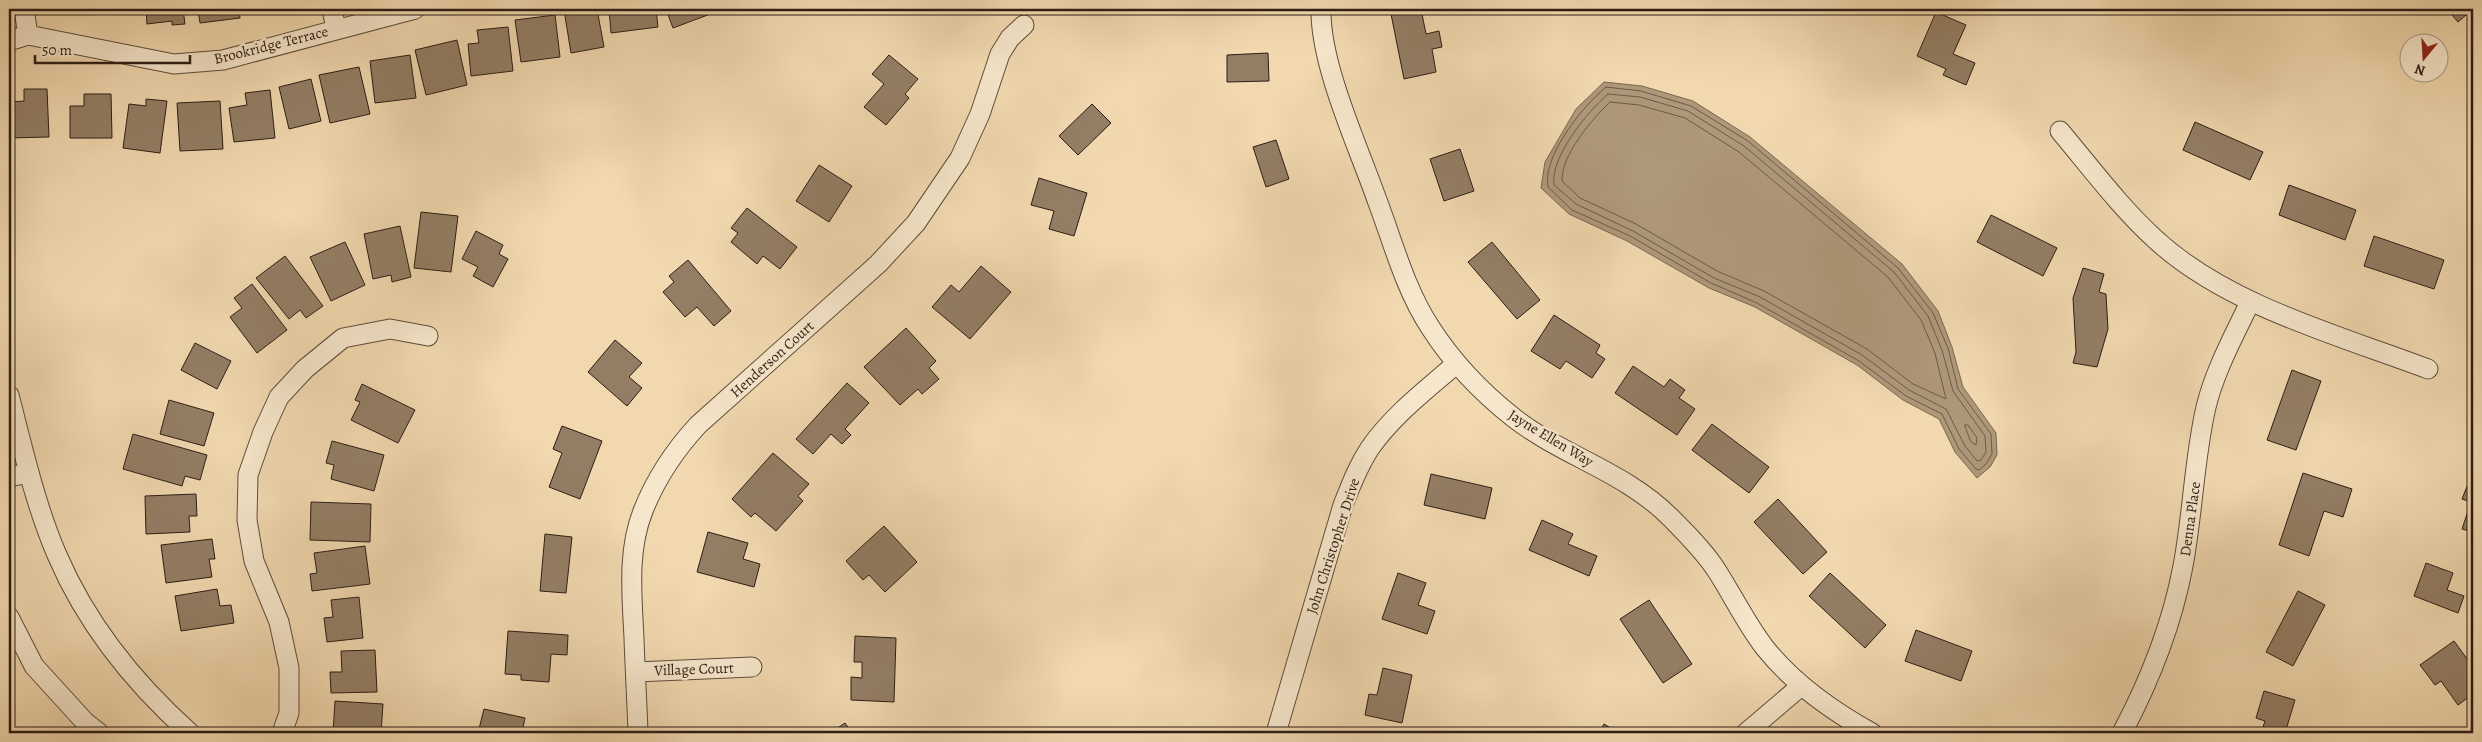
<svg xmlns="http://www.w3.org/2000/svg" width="2482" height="742" viewBox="0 0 2482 742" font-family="Alegreya,serif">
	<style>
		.water { fill: #ae987a; stroke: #7a6751 }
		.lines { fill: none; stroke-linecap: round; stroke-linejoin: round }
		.shore { stroke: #6e5a47; stroke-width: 1 }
		.building { fill: #937e65; stroke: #2d1d14 }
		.street-casing { stroke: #5e4c3b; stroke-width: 21 }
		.street { stroke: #f6e6cb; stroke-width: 19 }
		.labels { text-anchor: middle; stroke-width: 5; stroke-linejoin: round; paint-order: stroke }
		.street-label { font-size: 15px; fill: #2d1d14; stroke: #f6e6cb }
	</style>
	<rect width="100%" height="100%" fill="#f1d8af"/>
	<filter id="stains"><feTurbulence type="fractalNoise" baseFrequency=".004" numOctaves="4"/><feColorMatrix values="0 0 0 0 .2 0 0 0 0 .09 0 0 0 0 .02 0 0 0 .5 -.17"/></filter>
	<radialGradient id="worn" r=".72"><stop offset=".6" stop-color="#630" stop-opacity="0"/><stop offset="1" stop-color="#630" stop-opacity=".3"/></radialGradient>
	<path class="water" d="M1604,82L1642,86L1693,101L1750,137L1902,264L1938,311L1952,347L1963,387L1996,433L1997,455L1990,467L1977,478L1955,452L1939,419L1903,400L1857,365L1755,307L1709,288L1627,241L1569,214L1541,188L1545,162L1576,109Z"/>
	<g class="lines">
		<g class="shore">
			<path d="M1606,87L1641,91L1691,106L1748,141L1898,268L1933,313L1948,348L1958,389L1991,434L1992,454L1986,464L1979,470L1976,469L1959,449L1942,414L1906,396L1859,361L1757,303L1711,283L1630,236L1572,210L1548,187C1542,156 1583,106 1606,87Z"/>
			<path d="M1608,94L1640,97L1688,111L1744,146L1894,272L1928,316L1942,350L1953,391L1985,436L1986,452L1981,460L1977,461L1965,446L1946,409L1909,390L1862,355L1760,297L1714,278L1633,231L1576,204L1554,185C1550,157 1588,111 1608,94Z"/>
			<path d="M1610,102L1639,105L1685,118L1739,152L1888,277L1921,320L1935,353L1946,399L1913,384L1867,349L1764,291L1717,271L1636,224L1580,198L1562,181C1561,155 1592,119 1610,102Z"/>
			<path d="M1965,425H1968L1977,438L1976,445L1971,442Z"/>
		</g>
	</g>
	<g class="building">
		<path d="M146,9H183L185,24L172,25V21L147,24Z"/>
		<path d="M198,9H239L240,18L200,23Z"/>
		<path d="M597,9L604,47L571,53L564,10Z"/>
		<path d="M609,9H656L658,27L611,33Z"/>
		<path d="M666,9H711L713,13L673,28Z"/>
		<path d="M1390,9H1421L1426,34L1439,31L1442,47L1432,49L1436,72L1404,79Z"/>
		<path d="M2447,9H2473L2458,22Z"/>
		<path d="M1936,12L1966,25L1953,54L1975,63L1966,85L1943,75L1946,69L1917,56Z"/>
		<path d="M555,15L560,57L521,62L515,20Z"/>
		<path d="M508,27L513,71L471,76L468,44L479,43L477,30Z"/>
		<path d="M457,40L467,85L426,95L415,50Z"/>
		<path d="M1268,53L1269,81L1227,82V55Z"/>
		<path d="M410,55L416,98L375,103L370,61Z"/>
		<path d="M889,55L918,79L905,94L909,98L886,125L864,107L884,84L872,74Z"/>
		<path d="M359,67L370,114L330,123L319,75Z"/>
		<path d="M311,79L321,121L289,129L279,87Z"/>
		<path d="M24,89H47L49,137L9,138V102L24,101Z"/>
		<path d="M270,90L275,138L234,142L229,108L247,105L245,93Z"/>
		<path d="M84,94H111L112,138H70V106H84Z"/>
		<path d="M146,99L167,101L160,153L123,148L129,104L146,106Z"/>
		<path d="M220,101L223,149L180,151L177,103Z"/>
		<path d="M1092,104L1111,123L1078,155L1059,136Z"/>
		<path d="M2195,122L2263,152L2250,180L2183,150Z"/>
		<path d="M1276,140L1289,179L1266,187L1253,147Z"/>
		<path d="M1460,149L1474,191L1444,201L1430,159Z"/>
		<path d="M819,165L852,186L829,222L796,201Z"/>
		<path d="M1039,178L1087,193L1074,236L1049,229L1054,211L1031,205Z"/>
		<path d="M2289,185L2356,210L2345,240L2279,215Z"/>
		<path d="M747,208L797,247L780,269L763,256L757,264L731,242L738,233L731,228Z"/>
		<path d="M421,212L458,216L451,272L414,268Z"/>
		<path d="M1991,215L2057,248L2043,276L1977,242Z"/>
		<path d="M400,226L411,277L392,282L391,275L373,279L364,234Z"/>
		<path d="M476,231L503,245L499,254L508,259L493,287L473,276L478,267L462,259Z"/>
		<path d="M2374,236L2444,260L2434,289L2364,266Z"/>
		<path d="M345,242L365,285L331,301L310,257Z"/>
		<path d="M1492,242L1540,300L1517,319L1468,262Z"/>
		<path d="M285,256L323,306L306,318L300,310L289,319L256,278Z"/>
		<path d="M688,260L731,311L714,326L697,307L685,317L663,292L674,282L669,276Z"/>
		<path d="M981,266L1011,292L970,339L932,307L951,285L959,292Z"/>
		<path d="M2083,268L2104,274L2099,292L2106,294L2108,329L2097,367L2073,363L2076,352L2073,298Z"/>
		<path d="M252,284L287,330L257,353L230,317L242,308L234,298Z"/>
		<path d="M1554,315L1600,345L1596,353L1605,359L1592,378L1566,361L1560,369L1531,351Z"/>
		<path d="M906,328L936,361L929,368L939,379L922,394L918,389L900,405L864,367Z"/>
		<path d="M615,340L642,363L629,377L642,388L627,406L588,372Z"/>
		<path d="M195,343L231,361L217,389L181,370Z"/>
		<path d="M1633,366L1664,387L1670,379L1685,390L1679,398L1695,409L1677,435L1615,393Z"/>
		<path d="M2292,370L2321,381L2296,450L2267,440Z"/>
		<path d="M847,383L869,403L845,429L851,435L842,444L831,434L813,454L796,439Z"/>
		<path d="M362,384L415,410L398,443L351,420L360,402L355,400Z"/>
		<path d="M169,400L214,413L204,446L160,434Z"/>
		<path d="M1712,424L1769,467L1749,493L1692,450Z"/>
		<path d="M562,426L602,441L580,499L549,487L562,453L553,449Z"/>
		<path d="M133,434L207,455L200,480L185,476L182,486L123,469Z"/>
		<path d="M332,441L384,455L374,491L331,479L334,465L326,463Z"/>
		<path d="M773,453L809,484L798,496L803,501L776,531L755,513L751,517L732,499Z"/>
		<path d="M2303,473L2352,489L2343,517L2324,511L2309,556L2279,545Z"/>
		<path d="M1431,474L1492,488L1485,519L1424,505Z"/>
		<path d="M2468,484L2473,486V532L2462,529L2471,502L2462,499Z"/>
		<path d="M196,494L197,516H189L190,532L146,534L145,496Z"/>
		<path d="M1778,499L1827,552L1803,574L1754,522Z"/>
		<path d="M311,502L371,504L370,542L310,540Z"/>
		<path d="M1542,520L1573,534L1568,544L1597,556L1589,576L1529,550Z"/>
		<path d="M884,526L917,562L885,592L869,575L863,580L846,561Z"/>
		<path d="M708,532L748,543L743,559L760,564L754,587L697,572Z"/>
		<path d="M545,534L572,537L566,593L540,591Z"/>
		<path d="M212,539L215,559H209L212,577L166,583L161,545Z"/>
		<path d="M365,546L370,584L312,591L310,574L317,573L314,553Z"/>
		<path d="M2426,563L2453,573L2447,590L2464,596L2458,613L2414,596Z"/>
		<path d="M1398,573L1426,583L1418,605L1435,611L1427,634L1382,619Z"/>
		<path d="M1830,573L1886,625L1865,648L1809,596Z"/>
		<path d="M217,589L220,606L231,605L234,623L181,631L175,596Z"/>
		<path d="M2298,591L2325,605L2293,666L2266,652Z"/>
		<path d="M359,597L363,638L327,642L324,618L333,617L331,600Z"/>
		<path d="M1649,600L1692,664L1663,683L1620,619Z"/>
		<path d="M1916,630L1972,651L1961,681L1905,661Z"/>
		<path d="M508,631L568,635L567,655L551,654L549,682L521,680V675L505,674Z"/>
		<path d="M855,636L896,638L894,702L851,700V677L862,678V662H854Z"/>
		<path d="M2454,641L2473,667V694L2458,705L2441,681L2435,685L2420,665Z"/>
		<path d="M375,650L377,692L331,693L330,672H342L341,651Z"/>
		<path d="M1383,668L1412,675L1402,723L1365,715L1369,694L1377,695Z"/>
		<path d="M2264,691L2295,700L2285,733H2261L2265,721L2256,718Z"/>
		<path d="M335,701L383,704L381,733H333Z"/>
		<path d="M484,709L525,718L522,732L527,733H478Z"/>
		<path d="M845,723L852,733H830Z"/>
		<path d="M1604,724L1619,733H1599Z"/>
	</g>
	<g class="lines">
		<defs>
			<g id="street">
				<path d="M24,9L28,35"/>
				<path d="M332,9L336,29"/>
				<path d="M1321,9C1320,65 1358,146 1377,200C1393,242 1405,289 1430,327C1453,363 1481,392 1514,418C1563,456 1625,472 1670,517C1686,533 1705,552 1717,571C1733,596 1747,625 1765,648C1794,684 1832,711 1872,733"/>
				<path d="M9,41L28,35L174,64L223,60L415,9"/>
				<path d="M2060,131C2091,168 2120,207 2155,239C2226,305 2338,335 2428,369"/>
				<path d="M9,395C23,449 35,504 57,555C87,625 134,683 190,733"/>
				<path d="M9,477L29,473"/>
				<path d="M9,617L34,666L85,722L99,733"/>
				<path d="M636,672L752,667"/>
				<path d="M282,733L289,713V668L279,622L254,561L247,520L248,475L263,432L279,397L305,369L343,338L390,329L428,336"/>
				<path d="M638,733C637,702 635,670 634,638C632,596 627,551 643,511C656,478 674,451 698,425L878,264L916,223L960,158L980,114L1000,54L1010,38L1024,25"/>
				<path d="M1276,733L1343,505C1351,485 1358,466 1370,448C1393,415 1426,390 1456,364"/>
				<path d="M1746,733L1801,686"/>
				<path d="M2122,733C2150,680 2172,625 2183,566C2193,513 2194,459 2206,407C2215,370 2234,336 2250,302"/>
			</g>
		</defs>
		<use href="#street" class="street-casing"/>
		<use href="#street" class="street"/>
	</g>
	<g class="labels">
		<g class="street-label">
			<text transform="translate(271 45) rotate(-14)" y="5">Brookridge Terrace</text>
			<text transform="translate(772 359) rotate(-42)" y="5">Henderson Court</text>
			<text transform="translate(1551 438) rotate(31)" y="5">Jayne Ellen Way</text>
			<text transform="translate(2190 519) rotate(-82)" y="5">Denna Place</text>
			<text transform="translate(1333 546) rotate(-72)" y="5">John Christopher Drive</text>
			<text transform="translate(694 669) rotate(-2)" y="5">Village Court</text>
		</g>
	</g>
	<rect width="2482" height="742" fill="none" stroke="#f1d8af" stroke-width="30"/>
	<rect x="10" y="10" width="2462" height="722" fill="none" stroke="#2d1d14" stroke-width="2.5"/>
	<rect x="15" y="15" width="2452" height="712" fill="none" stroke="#2d1d14"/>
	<g transform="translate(2424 58) rotate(198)"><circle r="24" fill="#f6e6cb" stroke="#a69682"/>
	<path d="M0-4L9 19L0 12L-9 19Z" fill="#8f2418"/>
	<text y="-8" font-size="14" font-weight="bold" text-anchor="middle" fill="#2d1d14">N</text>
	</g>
	<path d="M35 55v8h155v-8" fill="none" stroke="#2d1d14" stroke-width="2.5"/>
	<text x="42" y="55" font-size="15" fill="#2d1d14" stroke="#f6e6cb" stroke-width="4" paint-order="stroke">50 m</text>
	<rect width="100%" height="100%" filter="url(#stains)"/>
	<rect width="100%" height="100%" fill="url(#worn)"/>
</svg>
